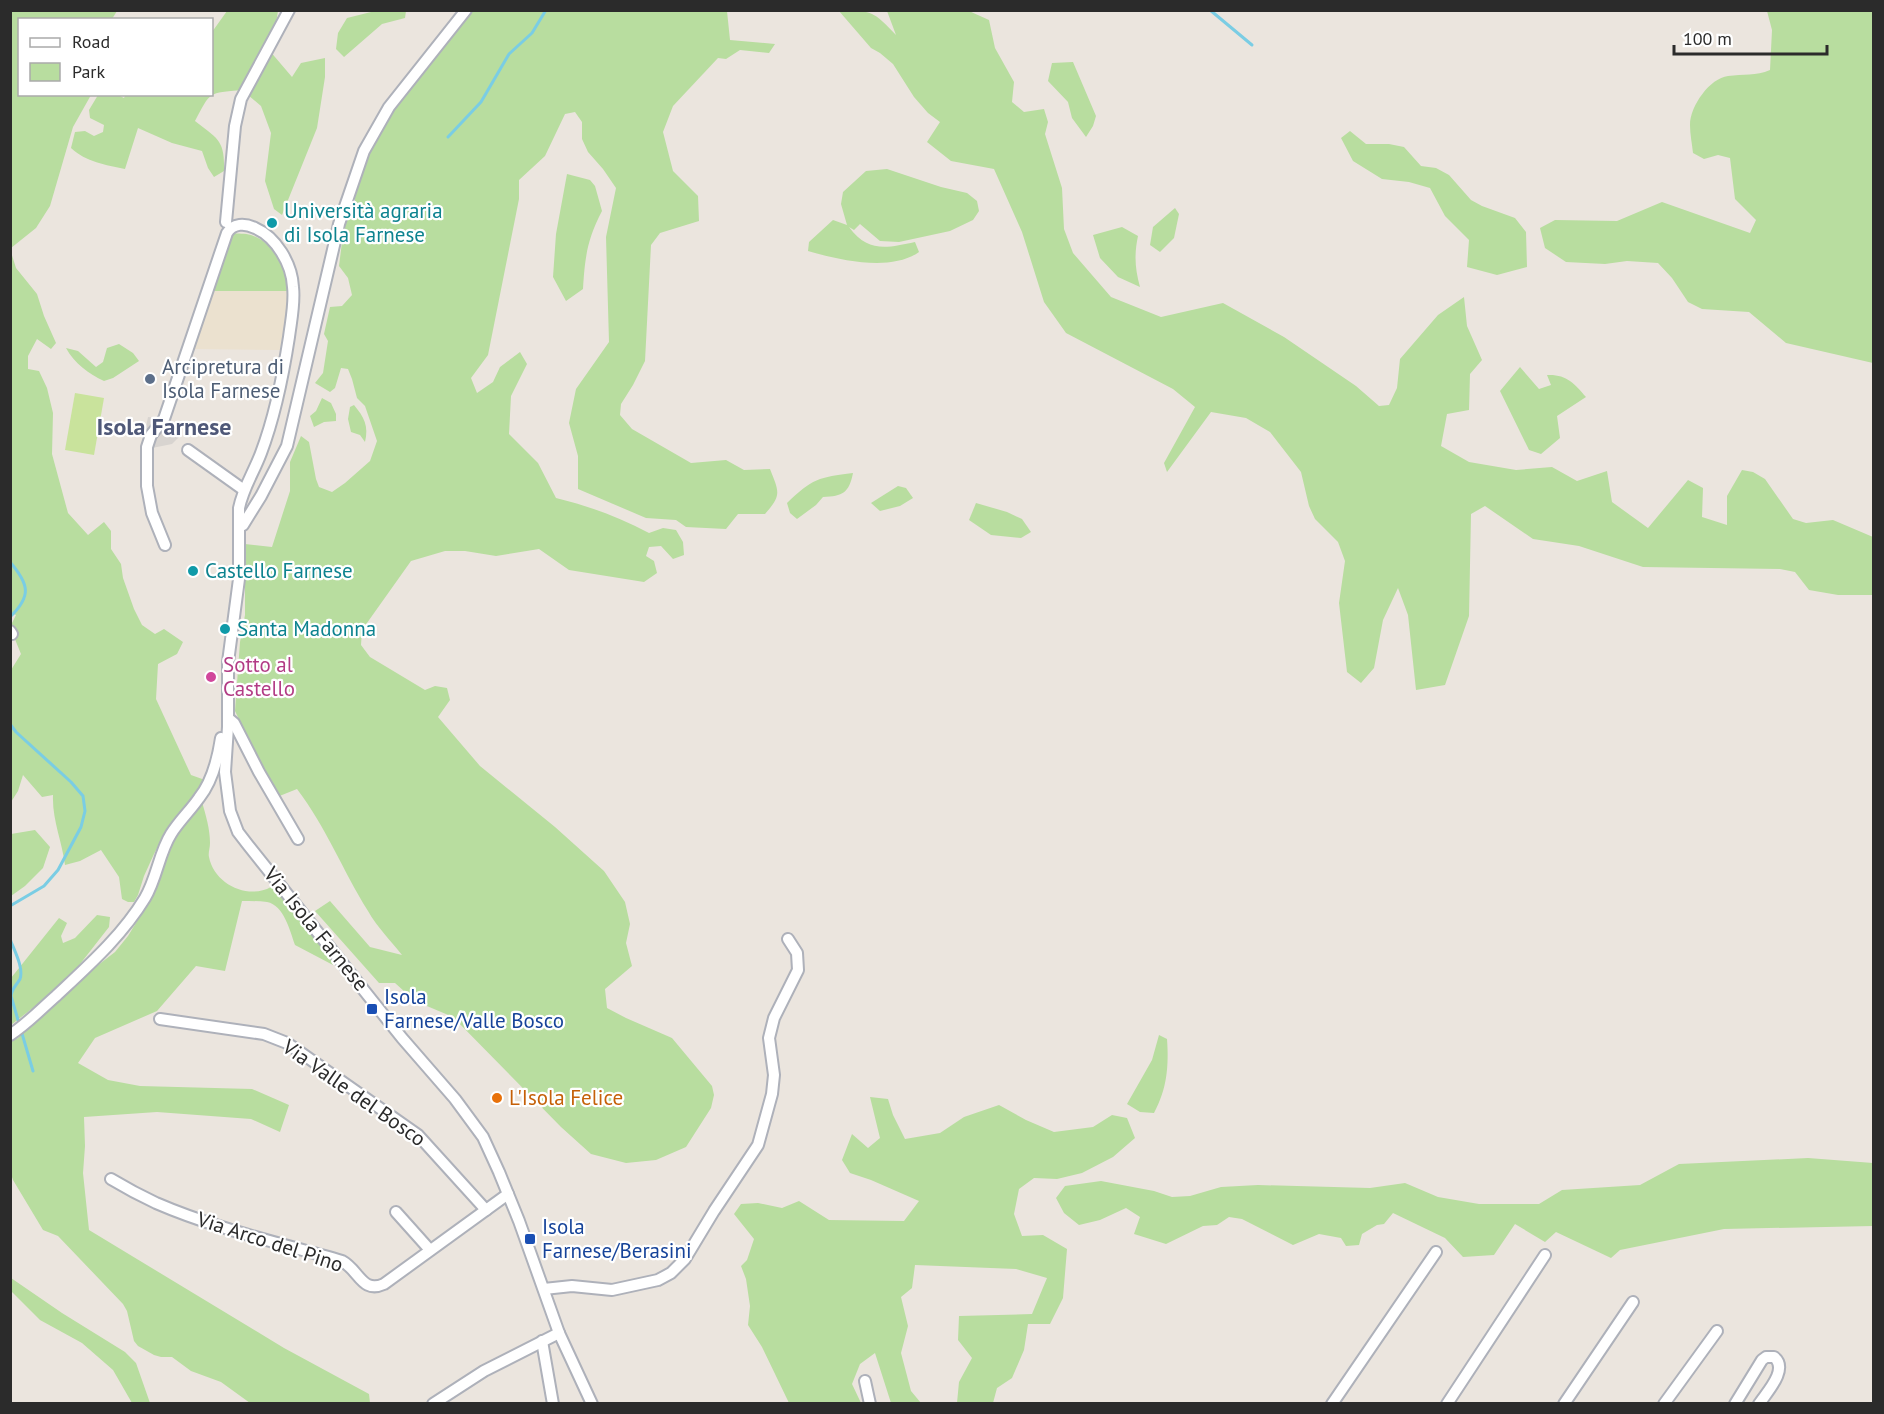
<svg xmlns="http://www.w3.org/2000/svg" width="1884" height="1414" viewBox="0 0 1884 1414" font-family="'PT Sans',sans-serif">
	<style>
		.education { fill: #ebe1cf }
		.green { fill: #b8dd9f }
		.pitch { fill: #c9e39c }
		.plaza { fill: #d8d4d0 }
		.lines { fill: none; stroke-linecap: round; stroke-linejoin: round }
		.stream { stroke: #7acde4; stroke-width: 3 }
		.minor-casing { stroke: #aeb1ba; stroke-width: 14 }
		.minor { stroke: #fff; stroke-width: 10 }
		.culture-dot { fill: #0f9aa8; stroke: #fff; stroke-width: 2 }
		.service-dot { fill: #5c6f8a; stroke: #fff; stroke-width: 2 }
		.hotel-dot { fill: #d1479c; stroke: #fff; stroke-width: 2 }
		.transit-dot { fill: #1a4fb4; stroke: #fff; stroke-width: 2 }
		.food-dot { fill: #e8710a; stroke: #fff; stroke-width: 2 }
		.labels { text-anchor: middle; stroke-width: 4.5; stroke-linejoin: round; paint-order: stroke }
		.culture-label { font-size: 21px; fill: #0d838f; stroke: #fff; text-anchor: start }
		.service-label { font-size: 21px; fill: #4e5e75; stroke: #fff; text-anchor: start }
		.hotel-label { font-size: 21px; fill: #b23c85; stroke: #fff; text-anchor: start }
		.street-label { font-size: 21px; fill: #2b2b2b; stroke: #fff }
		.transit-label { font-size: 21px; fill: #164399; stroke: #fff; text-anchor: start }
		.food-label { font-size: 21px; fill: #c56008; stroke: #fff; text-anchor: start }
		.quarter-label { font-size: 24px; font-weight: bold; fill: #4f5878; stroke: #fff }
	</style>
	<rect width="100%" height="100%" fill="#ebe5de"/>
	<path class="education" d="M212,291H290L280,350L192,349Z"/>
	<g class="green">
		<path d="M11,10L117,11L112,19L20,20V94L91,95L73,127L50,206L36,228L11,248Z"/>
		<path d="M227,11H278L274,35L269,50L292,77L301,63L325,58V77L317,128L282,215L274,209L265,181L271,133L261,106L242,90C208,93 211,91 195,121C218,139 225,140 224,171L214,177L208,168L202,151L172,143L138,128L125,169C106,165 86,162 71,148L75,132L85,131L94,136L103,132L104,125L90,118L89,110L98,95H118L124,98L126,94H212V32Z"/>
		<path d="M375,11H406L405,18L382,24L344,57L336,49L338,33L347,18Z"/>
		<path d="M468,11H727L730,40L775,44L769,53L740,50L726,59L718,58L673,106L663,132L673,171L698,196L699,221L660,233L651,245L645,361L633,385L621,404L620,415L632,429L691,463L726,460L744,470L770,469C779,492 782,495 765,514H738L726,529L686,527L676,520L646,518L578,489V456L569,423L576,389L609,342L606,237L616,188L603,169L588,152L582,139V122L575,112L565,114L545,156L519,180V199L488,355L471,378L477,393L493,382L500,367L520,352L527,364L511,396L509,434L538,463L556,498C589,506 619,517 649,533L663,528L676,530L683,542L684,555L673,559L661,546L649,547L646,556L654,561L657,573L644,582L569,570L539,549L496,556L465,551H445L411,561L362,630L361,645L370,657L425,690L435,686L447,688L450,700L438,717L480,766L555,827L604,871L625,902L630,924L626,943L632,966L605,989L607,1008L626,1018L672,1038L712,1086L714,1095L711,1108L686,1147L656,1160L626,1163L591,1154L561,1127L453,1017L415,1001L395,983H379L315,911L330,901L370,947L402,955C391,941 377,927 368,911C343,871 326,827 297,789L277,797L235,711L240,642L245,615V544L272,547L290,491V462L301,436L309,442L316,479L319,487L332,492L345,483L370,461L377,441L365,406L357,398L352,379L348,369L341,368L335,388L330,392L315,383L323,373L328,341L324,334L330,307L342,306L352,295L348,278L339,266L344,226L355,203V187L363,163L385,118Z"/>
		<path d="M955,11L957,12L969,11L989,20L995,48L1014,82L1012,102L1024,112L1044,109L1048,122L1045,134L1062,188L1064,229L1073,253L1111,297L1161,317L1223,303L1284,337L1356,386L1379,406L1389,405L1397,388L1400,359L1438,315L1464,297L1467,326L1482,360L1470,374L1469,410L1447,414L1441,446L1469,462L1516,470L1552,467L1577,481L1607,471L1612,502L1648,528L1688,480L1703,488L1702,517L1727,525V496L1742,470L1753,472L1765,479L1793,519L1806,523L1833,520L1873,537V595H1838L1809,590L1795,572L1780,569L1643,567L1579,546L1533,539L1485,506L1471,514L1469,616L1445,685L1416,690L1408,615L1398,588L1383,620L1374,668L1361,683L1347,672L1339,603L1345,561L1338,542L1315,519L1309,506L1301,472L1270,432L1246,418L1211,412L1167,472L1164,463L1195,407L1173,389L1066,333L1044,302L1022,232L994,169L951,161L927,142L940,122L928,113L914,97L893,64L880,53L871,48L839,11C872,10 873,11 896,35L887,11Z"/>
		<path d="M1767,11H1873V363L1786,343L1749,312L1702,309L1688,302L1672,278L1658,263L1627,261L1605,264L1566,262L1545,248L1540,228L1555,220L1617,221L1662,202L1750,233L1756,220L1735,199L1730,158L1718,155L1704,159L1693,153C1692,144 1690,134 1690,125C1690,106 1710,78 1728,76C1743,74 1756,76 1770,70L1772,30Z"/>
		<path d="M1073,62L1096,116L1093,126L1086,137L1072,118L1068,102L1048,81L1052,63Z"/>
		<path d="M1350,131L1366,144H1389L1404,147L1421,166L1436,168L1449,175L1471,200L1482,206L1515,218L1526,232L1527,267L1497,275L1467,267L1469,240L1445,216L1430,188L1409,182L1382,179L1353,161L1341,138Z"/>
		<path d="M887,169L941,187L967,193L977,201L979,211L973,220L950,231L899,242L880,241L860,224L854,230L849,227C868,253 887,248 915,242L919,252C891,272 839,260 808,251L809,242L833,220L847,225L841,204L843,192L866,171Z"/>
		<path d="M567,174L590,180L595,186L602,211C587,240 585,257 583,289L566,301L553,277L556,234Z"/>
		<path d="M1175,208L1179,214L1174,238L1160,252L1150,245L1153,227Z"/>
		<path d="M1122,227L1138,236C1134,255 1135,269 1140,287L1118,277L1100,258L1093,235Z"/>
		<path d="M232,233C238,234 245,233 251,235C275,243 285,269 290,291H212Z"/>
		<path d="M10,249L16,268L37,294L44,316L56,343L51,349L37,339L28,356V369L39,371L47,388L53,413L52,454L68,513L88,535L104,522L111,531V549L121,564L123,578L134,609L142,625L155,634L164,629L183,642L177,654L158,664L156,699L191,775L205,780L191,801L168,827L154,854L144,876L138,895L134,902H128L122,899L119,877L101,850L80,861L65,865C62,841 52,820 53,795L42,797L23,775L18,791L11,802V670L21,654L10,627L16,615L10,612Z"/>
		<path d="M119,344L133,353L139,361L113,378L104,381C89,374 74,363 66,348L78,351L96,367L103,362L107,348Z"/>
		<path d="M1520,367L1539,389L1551,385L1547,375C1566,374 1574,383 1586,397L1557,416L1560,438L1541,454L1529,450L1500,391Z"/>
		<path d="M322,398L331,403L336,414V421L324,422L314,427L310,416L316,411Z"/>
		<path d="M354,405C364,417 369,426 365,442L360,435L351,432L348,419L350,407Z"/>
		<path d="M853,473C849,493 843,496 823,497L816,505L797,519L790,513L787,503C812,479 819,477 853,473Z"/>
		<path d="M898,486L906,488L913,498L900,506L880,511L871,503Z"/>
		<path d="M976,503L1007,512L1022,519L1031,532L1021,538L991,535L969,520Z"/>
		<path d="M202,802C206,816 210,829 210,843C210,848 208,853 209,857C214,884 248,900 271,887L290,904L330,957L333,965L295,945C290,931 284,905 267,902C259,901 250,901 242,901L225,971L196,966L157,1011L95,1038L78,1063L108,1080L140,1086L252,1089L289,1105L280,1132L251,1119L157,1112L84,1117L85,1146L83,1173L89,1230L284,1348L369,1394L370,1403H250L221,1382L191,1371L172,1357H161L154,1355L138,1346L134,1341L127,1311L123,1304L58,1236L43,1230L13,1180L10,1171V1042L18,1038L71,986L115,952L128,936L153,895L173,840L183,823Z"/>
		<path d="M35,830L50,847L43,868L25,886L11,896V834Z"/>
		<path d="M97,915L110,917L109,927L66,982L11,1025V978L59,918L67,923L61,936L63,943L75,938Z"/>
		<path d="M1159,1035L1167,1039C1169,1066 1167,1089 1154,1113L1140,1112L1127,1104L1152,1060Z"/>
		<path d="M870,1097L888,1099L893,1115L905,1139L940,1133L964,1117L999,1105L1026,1120L1054,1132L1093,1127L1112,1115L1127,1118L1135,1138L1113,1157L1082,1173L1057,1179L1034,1178L1019,1189L1014,1214L1022,1236L1043,1235L1067,1249L1063,1298L1050,1324H1028L1024,1350L1012,1378L997,1388L993,1403H957L959,1382L972,1358L958,1340L959,1316L1032,1314L1047,1278L1016,1269L915,1265L912,1288L901,1297L908,1326L901,1353L911,1391L921,1403H891L875,1353L860,1364L852,1384L861,1403H789L762,1347L748,1325L750,1306L746,1279L741,1266L747,1260L754,1239L734,1214L741,1204L758,1203L782,1208L799,1201L829,1220L904,1221L919,1201L871,1180L850,1173L842,1160L852,1134L868,1148L880,1138Z"/>
		<path d="M1808,1158L1873,1163V1226L1724,1229L1620,1250L1611,1258L1556,1232L1545,1242L1515,1224L1494,1255L1463,1257L1445,1238L1393,1213L1384,1224L1377,1225L1362,1234L1359,1245L1346,1246L1341,1238L1319,1234L1293,1245L1242,1219L1229,1217L1217,1225L1203,1226L1166,1244L1134,1234L1140,1217L1126,1208L1100,1220L1079,1225L1064,1213L1056,1198L1065,1186L1101,1181L1154,1191L1172,1197L1190,1196L1221,1187L1258,1185L1370,1188L1405,1183L1438,1197L1479,1204H1539L1562,1190L1640,1185L1679,1164Z"/>
		<path d="M11,1278L62,1313L125,1352L136,1363L150,1403H132L113,1370L82,1343L40,1320L11,1291Z"/>
	</g>
	<path class="pitch" d="M75,393L104,398L94,455L65,450Z"/>
	<path class="plaza" d="M148,417L164,419L179,437L172,444L152,448L142,447Z"/>
	<g class="lines">
		<g class="stream">
			<path d="M1210,10L1252,45"/>
			<path d="M448,137L481,102L509,54L532,33L546,10"/>
			<path d="M10,562C29,584 32,596 10,617"/>
			<path d="M10,724L16,732L71,782L83,796L85,811L81,827L58,870L44,886L10,906"/>
			<path d="M10,939C14,950 24,968 20,979C16,986 12,988 11,996L33,1071"/>
		</g>
		<defs>
			<g id="minor">
				<path d="M226,222L235,126L241,99L289,10"/>
				<path d="M188,450L244,490"/>
				<path d="M239,527L243,525L261,496L287,446L339,224L364,151L389,107L466,10"/>
				<path d="M165,545L152,513L147,486V447L151,435L164,419L227,233C233,223 245,223 255,228C276,237 292,264 293,287C295,303 291,321 289,337C283,376 275,416 261,453C254,472 243,488 239,508V579L228,662V727L225,772L230,811L238,832L248,845L402,1038L455,1099L483,1137L499,1172L519,1221L559,1333L592,1404"/>
				<path d="M10,631L12,634"/>
				<path d="M228,718L234,723L259,772L298,839"/>
				<path d="M160,1019L264,1034L287,1043L418,1135L486,1210"/>
				<path d="M10,1035C27,1024 41,1009 56,996C88,966 122,936 145,898C157,878 159,853 171,834C179,821 190,811 199,798C212,782 218,758 221,738"/>
				<path d="M111,1179C126,1188 141,1196 156,1203C216,1229 280,1243 342,1261C359,1270 362,1294 384,1284L508,1194"/>
				<path d="M396,1212L430,1250"/>
				<path d="M544,1289L572,1286L612,1290L658,1280L671,1273L685,1259L714,1211L758,1145L772,1094L774,1075L769,1038L774,1018L798,970L797,953L788,939"/>
				<path d="M542,1341L553,1404"/>
				<path d="M865,1381L870,1404"/>
				<path d="M433,1404L484,1371L559,1333"/>
				<path d="M1332,1404L1436,1252"/>
				<path d="M1447,1404L1545,1255"/>
				<path d="M1564,1404L1633,1302"/>
				<path d="M1664,1404L1717,1331"/>
				<path d="M1735,1404L1762,1360L1766,1357H1774C1789,1369 1767,1392 1759,1404"/>
			</g>
		</defs>
		<use href="#minor" class="minor-casing"/>
		<use href="#minor" class="minor"/>
	</g>
	<g class="culture-dot">
		<circle cx="272" cy="223" r="6"/>
		<circle cx="193" cy="571" r="6"/>
		<circle cx="225" cy="629" r="6"/>
	</g>
	<circle class="service-dot" cx="150" cy="379" r="6"/>
	<circle class="hotel-dot" cx="211" cy="677" r="6"/>
	<g class="transit-dot">
		<rect x="366" y="1003" width="12" height="12" rx="3"/>
		<rect x="524" y="1233" width="12" height="12" rx="3"/>
	</g>
	<circle class="food-dot" cx="497" cy="1098" r="6"/>
	<g class="labels">
		<g class="culture-label">
			<text x="284" y="218">Università agraria<tspan x="284" dy="24">di Isola Farnese</tspan></text>
			<text x="205" y="578">Castello Farnese</text>
			<text x="237" y="636">Santa Madonna</text>
		</g>
		<g class="service-label">
			<text x="162" y="374">Arcipretura di<tspan x="162" dy="24">Isola Farnese</tspan></text>
		</g>
		<g class="hotel-label">
			<text x="223" y="672">Sotto al<tspan x="223" dy="24">Castello</tspan></text>
		</g>
		<g class="street-label">
			<text transform="translate(316 929) rotate(51)" y="7">Via Isola Farnese</text>
			<text transform="translate(354 1093) rotate(35)" y="7">Via Valle del Bosco</text>
			<text transform="translate(270 1242) rotate(18)" y="7">Via Arco del Pino</text>
		</g>
		<g class="transit-label">
			<text x="384" y="1004">Isola<tspan x="384" dy="24">Farnese/Valle Bosco</tspan></text>
			<text x="542" y="1234">Isola<tspan x="542" dy="24">Farnese/Berasini</tspan></text>
		</g>
		<g class="food-label">
			<text x="509" y="1105">L'Isola Felice</text>
		</g>
		<g class="quarter-label">
			<text x="164" y="435">Isola Farnese</text>
		</g>
	</g>
	<rect width="1884" height="1414" fill="none" stroke="#2b2b2b" stroke-width="24"/>
	<rect x="18" y="18" width="195" height="78" fill="#ffffff" stroke="#aaaaaa" stroke-width="1.5"/>
	<rect x="30" y="38" width="30" height="9" fill="#ffffff" stroke="#aaaaaa" stroke-width="1.5"/>
	<text x="72" y="48" font-size="18" fill="#2b2b2b">Road</text>
	<rect x="30" y="63" width="30" height="18" fill="#b8dd9f" stroke="#aaaaaa" stroke-width="1.5"/>
	<text x="72" y="78" font-size="18" fill="#2b2b2b">Park</text>
	<path d="M1674 45v9h153v-9" fill="none" stroke="#2b2b2b" stroke-width="3"/>
	<text x="1683" y="45" font-size="18" fill="#2b2b2b" stroke="#ffffff" stroke-width="4.5" paint-order="stroke">100 m</text>
</svg>
